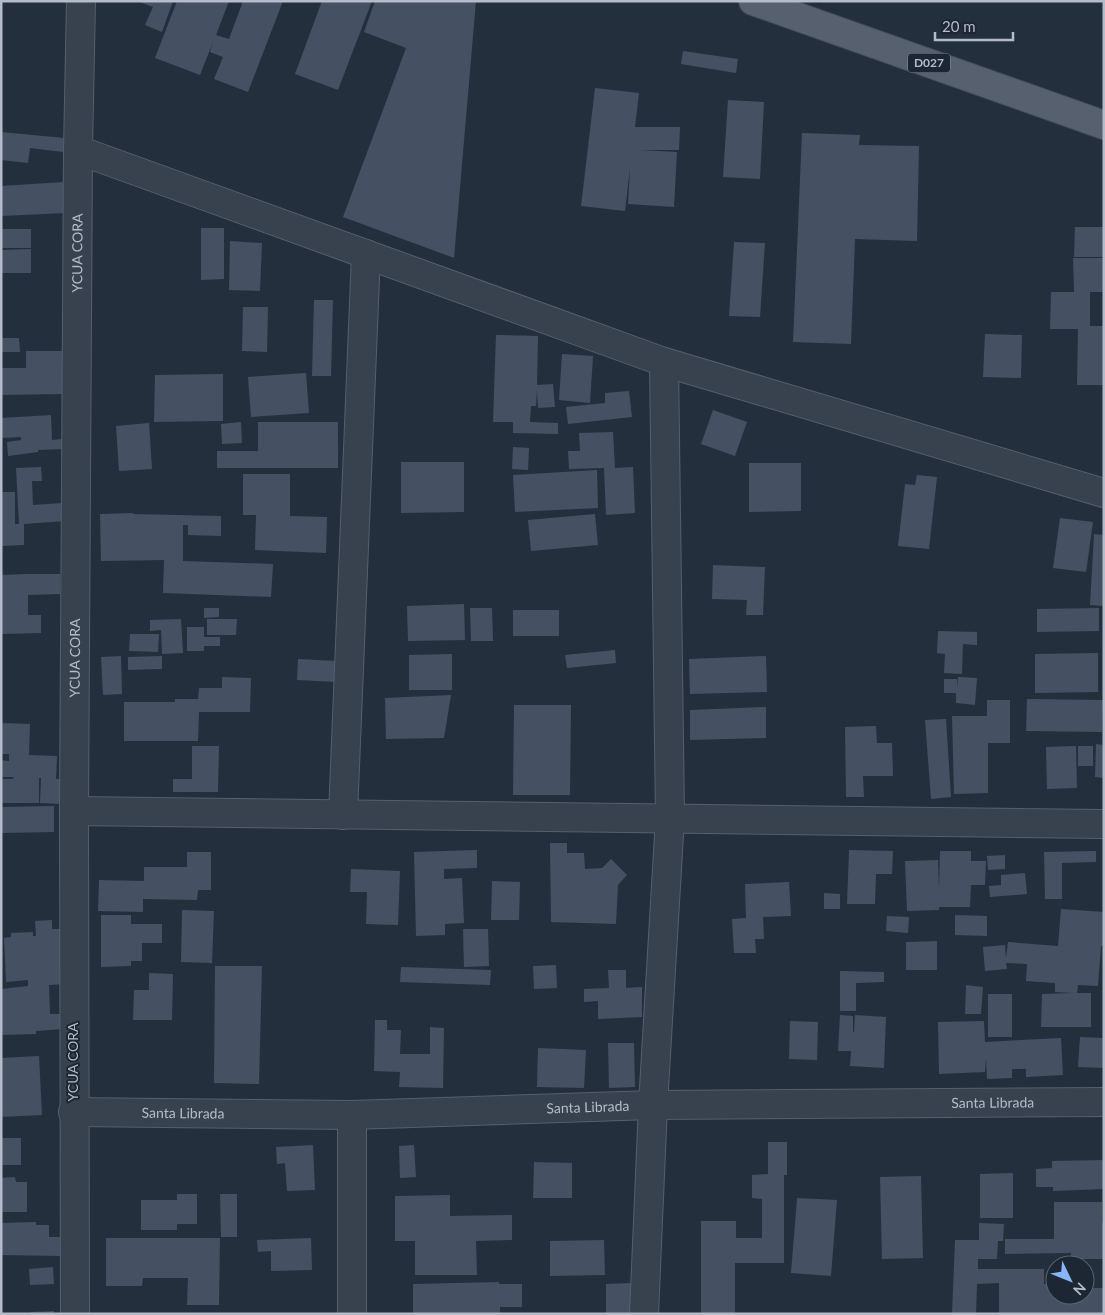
<svg xmlns="http://www.w3.org/2000/svg" width="1105" height="1315" viewBox="0 0 1105 1315" font-family="Lato,sans-serif">
	<style>
		.building { fill: #455162 }
		.lines { fill: none; stroke-linecap: round; stroke-linejoin: round }
		.minor-casing { stroke: #565f6c; stroke-width: 30 }
		.major-casing { stroke: #414a57; stroke-width: 30 }
		.minor { stroke: #38414e; stroke-width: 28 }
		.major { stroke: #56606e; stroke-width: 28 }
		.labels { text-anchor: middle; stroke-width: 4; stroke-linejoin: round; paint-order: stroke }
		.shield { fill: #1d2633; stroke: #878f9c; stroke-width: 1 }
		.shield-label { font-size: 12px; font-weight: bold; fill: #b4bcc9 }
		.street-label { font-size: 14px; fill: #b4bcc9; stroke: #1d2633 }
	</style>
	<rect width="100%" height="100%" fill="#242f3e"/>
	<g class="building">
		<path d="M137,1H173L162,32L145,25L153,7Z"/>
		<path d="M177,1H229L216,35L229,39L243,1H283L248,92L214,79L223,57L210,52L213,42L200,75L155,58Z"/>
		<path d="M322,1H372L338,90L295,74Z"/>
		<path d="M375,1H476L454,258L343,217L406,48L364,32Z"/>
		<path d="M683,51L738,59L736,73L681,64Z"/>
		<path d="M595,88L639,93L635,127H680L679,150H640L677,152L674,207L628,204L630,168L625,211L581,206Z"/>
		<path d="M728,100L764,102L760,179L723,177Z"/>
		<path d="M1,132L64,138L63,152L30,148L28,163L1,160Z"/>
		<path d="M802,133L860,135L859,145L919,146L917,241L855,239L851,344L793,342Z"/>
		<path d="M64,182L66,213L1,216V186Z"/>
		<path d="M1075,227H1104V257H1074Z"/>
		<path d="M201,228H224V279L201,280Z"/>
		<rect x="1" y="229" width="30" height="19"/>
		<path d="M230,241L262,243L260,291L229,290Z"/>
		<path d="M734,242L765,243L760,317L729,316Z"/>
		<path d="M31,249V273H1V250Z"/>
		<path d="M1073,258H1104V292H1090V326H1104V385H1077L1078,329H1050L1051,292H1074Z"/>
		<path d="M314,300H333L331,376H312Z"/>
		<path d="M243,307H268L267,352L242,351Z"/>
		<path d="M985,334L1022,335L1021,378L983,377Z"/>
		<path d="M496,335L538,336L537,385L553,384L555,407L538,408L537,390L536,406H531L530,422L558,423V434L513,433V422H493Z"/>
		<path d="M1,338H19L20,352H1Z"/>
		<path d="M26,351H64L63,394L1,395V368H26Z"/>
		<path d="M562,354L593,356L590,403L559,400Z"/>
		<path d="M306,373L309,413L251,417L248,377Z"/>
		<path d="M223,374V421L154,422L155,375Z"/>
		<path d="M629,391L632,417L568,424L566,407L605,403V393Z"/>
		<path d="M713,410L747,422L735,456L701,444Z"/>
		<path d="M51,415L52,440L63,439V449L38,450V452L8,456L7,442L21,440V437L1,438V418Z"/>
		<path d="M241,422L242,443L222,444L221,424Z"/>
		<path d="M258,422H338V468H217V451H258Z"/>
		<path d="M149,423L152,469L119,471L116,426Z"/>
		<path d="M613,432L615,468L633,467L635,513L606,515L604,468L569,469L568,451H580L579,433Z"/>
		<path d="M513,447L529,448L528,470L512,469Z"/>
		<path d="M401,462H464V512L401,513Z"/>
		<path d="M749,463H801V511L749,512Z"/>
		<path d="M41,467L42,481H32L33,505L64,503L65,521L24,524V545L1,546V492H15V524H19L16,468Z"/>
		<path d="M597,470L598,508L515,512L513,475Z"/>
		<path d="M243,474H290V516L327,517L326,553L255,550L256,515H243Z"/>
		<path d="M917,475L937,477L929,549L898,546L905,484L915,485Z"/>
		<path d="M133,513V514L221,516V536L188,535V525H183V561L273,564L271,597L163,593L164,560L101,561L100,514Z"/>
		<path d="M595,514L598,545L531,551L528,520Z"/>
		<path d="M1060,518L1093,522L1086,572L1053,568Z"/>
		<path d="M1094,534L1104,535V606L1090,605Z"/>
		<path d="M713,565L765,567L763,615H746L747,600L712,599Z"/>
		<path d="M28,574H60V594L28,595V615H41V633L1,634V575Z"/>
		<path d="M464,604L465,640L408,641L407,606Z"/>
		<path d="M204,608H219V617L204,618Z"/>
		<path d="M470,608H492L493,641H471Z"/>
		<path d="M1099,608V631L1037,632V609Z"/>
		<rect x="513" y="610" width="46" height="26"/>
		<path d="M181,619L183,653L162,654L161,630L150,631V620Z"/>
		<path d="M207,619H237L236,635H207Z"/>
		<path d="M187,627H204V637H220V646H204V651H187Z"/>
		<path d="M938,631L977,632V645L963,644L962,674L944,673L945,654L937,653Z"/>
		<path d="M130,634H159L158,652L129,651Z"/>
		<path d="M615,650L616,663L567,668L565,655Z"/>
		<path d="M1098,653V692L1035,693V654Z"/>
		<path d="M452,654V690H409V655Z"/>
		<path d="M121,656L122,694L103,695L101,657Z"/>
		<path d="M162,656V669L128,670V657Z"/>
		<path d="M766,656L767,692L690,694L689,659Z"/>
		<path d="M298,659L337,661L336,682L297,680Z"/>
		<path d="M222,677L251,678L250,712H199L198,741H124V702H175V699H198L199,688H222Z"/>
		<path d="M958,677L977,678L975,705L956,703V693H944V679H957V688Z"/>
		<path d="M451,695L444,738L386,739L385,698Z"/>
		<path d="M1027,699L1103,700L1102,732L1026,731Z"/>
		<path d="M987,700H1010V743H988V793L954,794L952,716H987Z"/>
		<path d="M514,705H571L570,795H513Z"/>
		<path d="M766,707V738L690,740V710Z"/>
		<path d="M946,719L951,797L931,799L925,720Z"/>
		<path d="M1,723L30,724L29,755L57,756L56,779H64L63,804L40,803L41,778H39V803H1V779H13L14,777H1V760L9,761V754H1Z"/>
		<path d="M876,726L877,743H892L893,776H863L864,797H846L845,727Z"/>
		<path d="M1096,744L1104,745V778L1095,777Z"/>
		<path d="M192,746H219L218,792H173V779H192Z"/>
		<path d="M1076,746L1077,788L1047,789L1046,747Z"/>
		<rect x="1078" y="746" width="15" height="20"/>
		<path d="M54,806V832L1,833V807Z"/>
		<path d="M550,843H567V853H584L585,869L602,868L611,859L627,875L618,885L616,924L551,922Z"/>
		<path d="M477,850V868L444,869V879L462,878L464,923L445,924V935L416,936L414,852Z"/>
		<path d="M849,850L893,851L892,874H876L875,904H847Z"/>
		<path d="M940,851H971V861H986L985,885H971L970,907H939V910L907,911L905,861L938,860L939,890Z"/>
		<path d="M1096,851V862L1062,863V899H1045L1044,852Z"/>
		<path d="M187,852H211V890H198L197,900L143,899V912L98,911L99,880L144,881V867H187Z"/>
		<path d="M1005,855V869L988,870L987,856Z"/>
		<path d="M351,869L400,871L398,925L366,924L367,892H350Z"/>
		<path d="M1025,873L1027,894L990,897L989,886L1001,885V875Z"/>
		<path d="M492,881L520,882L519,920H491Z"/>
		<path d="M789,882L791,916L763,917L764,939H755L756,953H734L732,919L746,918L745,884Z"/>
		<path d="M824,893L840,894V909H824Z"/>
		<path d="M1061,909L1104,912V946H1101L1098,986L1078,985L1077,993H1091V1027H1041L1042,994L1073,993L1055,992V983L1026,981L1027,964L1006,963L1007,969L985,971L983,947L1005,945L1006,958L1008,942L1058,946Z"/>
		<path d="M182,910L214,911L212,963L181,962Z"/>
		<path d="M101,915H131V924H162V943H142V961H131V966L101,967Z"/>
		<path d="M955,915L987,916V936L955,935Z"/>
		<path d="M887,916L909,917L908,933L886,931Z"/>
		<path d="M52,920V929H63L65,984L49,985L50,1014H62L63,1029L36,1031V1034L1,1035V989L28,986V980L6,982L4,938L11,937V933L33,932V936H36L35,921Z"/>
		<path d="M463,929H488L489,966L464,967Z"/>
		<path d="M937,941V970H906V942Z"/>
		<path d="M556,965L557,988L534,989L533,966Z"/>
		<path d="M215,966H262L259,1084L214,1083Z"/>
		<path d="M401,967L491,970L490,985L400,982Z"/>
		<path d="M608,970H626V988L642,987V1017L598,1019V1001L584,1002V989L609,988Z"/>
		<path d="M840,971L884,972V982L856,983V1011H840Z"/>
		<path d="M149,973L173,974L172,1020H133L134,990H149Z"/>
		<path d="M966,985L983,987L981,1014H965Z"/>
		<rect x="988" y="994" width="24" height="43"/>
		<path d="M840,1015L853,1016V1032H854L855,1015L886,1017L884,1068L850,1066L851,1051H838Z"/>
		<path d="M375,1020H387V1030H401L400,1054H430V1027L444,1028L443,1088L399,1087L400,1072L374,1071Z"/>
		<path d="M790,1021L818,1022L817,1060L789,1059Z"/>
		<path d="M984,1021L985,1042L1061,1038L1063,1075L1026,1077V1069H1012V1078L987,1079L986,1058L985,1072L939,1074L938,1022Z"/>
		<path d="M1080,1037L1104,1038V1068L1078,1067Z"/>
		<path d="M608,1043H634L635,1087L609,1088Z"/>
		<path d="M538,1048L586,1050L584,1088L537,1087Z"/>
		<path d="M39,1056L42,1115L1,1117V1058Z"/>
		<rect x="1" y="1138" width="20" height="27"/>
		<path d="M768,1142H787V1175H784V1263H735V1314H701V1221H736V1238H762V1199L752,1198V1175L768,1174Z"/>
		<path d="M313,1145L315,1190L287,1191L285,1163L277,1164L276,1147Z"/>
		<path d="M414,1145L416,1177L400,1178L399,1146Z"/>
		<path d="M1104,1160V1189L1053,1191V1187H1036V1169L1052,1168V1161Z"/>
		<path d="M534,1162L572,1163V1198H533Z"/>
		<path d="M1013,1173V1218H980V1174Z"/>
		<path d="M921,1176L923,1258L882,1259L880,1177Z"/>
		<path d="M15,1177L16,1182H27V1212H1V1178Z"/>
		<path d="M177,1194H197V1224H177V1230H141V1200H177Z"/>
		<path d="M220,1194H237V1237H221Z"/>
		<path d="M450,1195V1216L512,1215V1240L476,1241L477,1275H415V1241H395V1196Z"/>
		<path d="M797,1198L837,1200L831,1276L791,1273Z"/>
		<path d="M1054,1202H1102V1223H1104V1259H1071V1253L1005,1254V1239H1054Z"/>
		<path d="M36,1222V1225H49V1237H63L62,1256L1,1255V1223Z"/>
		<path d="M979,1223L1004,1224L1003,1241H998L997,1259H978V1269H1044V1284H1048V1288H1055V1295H1085V1288H1104V1314H999V1283L977,1284L976,1314H952L955,1240H979Z"/>
		<path d="M106,1238H220L219,1305H187L188,1278H143L142,1286H106Z"/>
		<path d="M311,1238L312,1270L271,1271V1251L258,1252L257,1240Z"/>
		<path d="M604,1240L605,1275L550,1276V1241Z"/>
		<path d="M53,1267L54,1284L30,1285L29,1269Z"/>
		<path d="M499,1282V1284H522V1307H500V1314H413V1284Z"/>
		<path d="M633,1283V1314H606V1284Z"/>
		<path d="M54,1311V1314H31V1312Z"/>
	</g>
	<g class="lines">
		<defs>
			<g id="minor">
				<path d="M78,150L664,362L1104,493"/>
				<path d="M74,811L1104,824"/>
				<path d="M343,815L366,254"/>
				<path id="s1" d="M73,1112L352,1115L653,1105L1104,1102"/>
				<path id="s2" d="M75,1314L74,811L78,150L81,1"/>
				<path d="M352,1314V1115"/>
				<path d="M644,1314L653,1105L670,818L664,362"/>
			</g>
			<path id="major" d="M753,1L1104,125"/>
		</defs>
		<use href="#minor" class="minor-casing"/>
		<use href="#major" class="major-casing"/>
		<use href="#minor" class="minor"/>
		<use href="#major" class="major"/>
	</g>
	<g class="labels">
		<rect class="shield" x="908" y="53.5" width="42" height="19" rx="4"/>
		<g class="shield-label">
			<text x="929" y="67">D027</text>
		</g>
		<g class="street-label">
			<text dy="5" stroke="none"><textPath href="#s2" startOffset="1061">YCUA CORA</textPath></text>
			<text dy="5" stroke="none"><textPath href="#s2" startOffset="656">YCUA CORA</textPath></text>
			<text transform="translate(73 1062) rotate(-90)" y="5">YCUA CORA</text>
			<text dy="5" stroke="none"><textPath href="#s1" startOffset="920">Santa Librada</textPath></text>
			<text dy="5" stroke="none"><textPath href="#s1" startOffset="515">Santa Librada</textPath></text>
			<text dy="5" stroke="none"><textPath href="#s1" startOffset="110">Santa Librada</textPath></text>
		</g>
	</g>
	<rect width="1105" height="1315" fill="none" stroke="#b4bcc9" stroke-width="5"/>
	<g transform="translate(1070 1280) rotate(133)"><circle r="24" fill="#1d2633" stroke="#59626f"/>
	<path d="M0-4L9 19L0 12L-9 19Z" fill="#8ab4f8"/>
	<text y="-8" font-size="14" font-weight="bold" text-anchor="middle" fill="#b4bcc9">N</text>
	</g>
	<path d="M935 32v8h78v-8" fill="none" stroke="#b4bcc9" stroke-width="2.5"/>
	<text x="942" y="32" font-size="15" fill="#b4bcc9" stroke="#1d2633" stroke-width="4" paint-order="stroke">20 m</text>
</svg>
